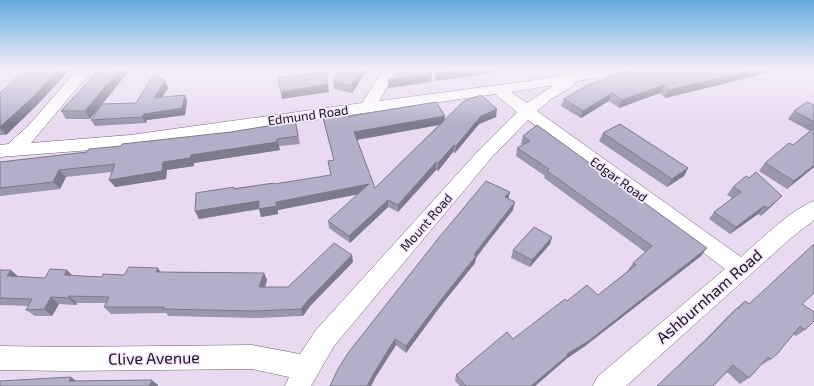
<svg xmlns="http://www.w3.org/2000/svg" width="814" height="386" viewBox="0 0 814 386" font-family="'Exo 2',sans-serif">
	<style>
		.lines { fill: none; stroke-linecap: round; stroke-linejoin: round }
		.minor-casing { stroke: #706277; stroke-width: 1 }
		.minor { fill: #fff; fill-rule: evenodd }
		.wall { fill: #9a96ac; fill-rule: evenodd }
		.shaded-wall { fill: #7d7a8c }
		.building { fill: #b3afc8; stroke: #7d7a8c }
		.labels { text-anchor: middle; stroke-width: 3.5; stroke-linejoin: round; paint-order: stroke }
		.street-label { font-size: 13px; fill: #18131b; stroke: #f6e7fe }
		.near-street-label { font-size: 16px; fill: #18131b; stroke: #f6e7fe }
	</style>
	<rect width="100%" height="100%" fill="#e9daf1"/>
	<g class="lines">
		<defs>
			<path id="minor" d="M77,70H92L31,143L130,135L362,103L383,70H397L379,101L529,81L589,70H623L621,73L616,74L574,82L575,83L573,86L551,99L537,111L741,257C758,242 793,208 814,201V220L791,238L626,386H593L597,377L725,269L528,120L492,157L334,346L311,386H285L289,377L252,369L65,371L0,370V346L65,347L252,345L300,354L316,330L480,149L517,112L495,94L130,147L0,157V145L8,144L28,126ZM554,85L527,103L511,92Z"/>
		</defs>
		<use href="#minor" class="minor-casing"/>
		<use href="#minor" class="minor"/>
	</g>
	<g class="wall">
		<path d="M99,70L90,119H66L61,111Z"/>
		<path d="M341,70H367L352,93L334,89L333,82Z"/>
		<path d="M739,80L665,98L660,93L619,108L609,101L581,118L561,106L564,99L588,85Z"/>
		<path d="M165,81L168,88L162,98L185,95L187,101L185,115L147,120L146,123L95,126L91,120L136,103Z"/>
		<path d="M0,93L38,104L6,135H0Z"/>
		<path d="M814,105V167L787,189L759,171L765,163L793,145L810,131L788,119L794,111Z"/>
		<path d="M445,116L444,120L496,117L479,124L455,153L453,152L438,171L436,170L398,212L388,207L350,243L329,228L328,221L358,194L278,210V214L261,217L259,209L199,219L195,211L235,188L274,183L275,184L331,175L328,161L334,160L325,125L323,118L345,117ZM439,125L375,188L357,140Z"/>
		<path d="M295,119L300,144L279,146L280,150L194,163V166L167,170L166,179L115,187L112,172L66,177L60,189L0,196V162L87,152L121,146L231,132L280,124Z"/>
		<path d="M603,133L688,168L684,176L667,187L599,141Z"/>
		<path d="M523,136L701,256L585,346L566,359L564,361L535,386H460L455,381L456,375L513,339L567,301L598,295L629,270H628L633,263L645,252L544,178L545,176L516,156L517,148L523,145L521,144Z"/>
		<path d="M733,187L775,203L761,216L758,214L730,234L709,219L714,212L732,198L727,195Z"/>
		<path d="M510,192L508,199L513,210L484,247L476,258L475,263L439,308L406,353L396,345L375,378L371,386H330Z"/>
		<path d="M552,237L550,244L530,267L511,258L513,250Z"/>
		<path d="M353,262L310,306L303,316L257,318L168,316L166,313L111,314L104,307L106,303H77L76,305L59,304L52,316H35L26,310L28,306L1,305L0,306V270L18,276L45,278L73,276L102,277L161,272L264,273L267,280L265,287H288Z"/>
		<path d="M745,301L748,304H802L805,330L796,336L793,334L771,359L762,365V364L749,378L740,384L727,372L713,386H657L705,340L730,314Z"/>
	</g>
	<g class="shaded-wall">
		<path d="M58,70H70L38,104L6,135L0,128V127Z"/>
		<path d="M119,70H130L90,119L85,111Z"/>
		<path d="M362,70H367L352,93L351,85Z"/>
		<path d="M460,70H494V73L435,81V74Z"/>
		<path d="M753,70H776L739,80L665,98L669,90Z"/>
		<path d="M432,74L431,82L388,88V80Z"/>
		<path d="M165,81L168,88L157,105L154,98Z"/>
		<path d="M328,84L329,92L282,99L281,92Z"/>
		<path d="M664,85L660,93L619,108L622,100Z"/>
		<path d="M612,93L609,101L581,118L583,111Z"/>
		<path d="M185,95L187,101L185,115L147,120L146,123L142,117L144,114Z"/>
		<path d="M497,109L496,117L479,124L455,153L456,146L481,116Z"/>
		<path d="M445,116L444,124L355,140L354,132Z"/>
		<path d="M277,139L280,150L194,163V166L167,170L166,179L115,187L109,180L163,162L191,155Z"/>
		<path d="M454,145L453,152L438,171V163Z"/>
		<path d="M436,162V170L398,212V205Z"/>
		<path d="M814,165V167L787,189L794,181Z"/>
		<path d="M688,168L684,176L667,187L672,179Z"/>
		<path d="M59,170L66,177L60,189L53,182Z"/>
		<path d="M369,184L370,192L278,210V214L261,217L259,209L199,219L195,211L259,201L276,202Z"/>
		<path d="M510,192L508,200L505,197Z"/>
		<path d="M782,196L775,203L761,216L768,208Z"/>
		<path d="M388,200V207L350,243L349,236Z"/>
		<path d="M515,202L513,210L484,247L476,258L475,263L439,308L406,353V346L486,239Z"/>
		<path d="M764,206L758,214L730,234L736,227Z"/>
		<path d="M552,237L550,244L530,267L532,260Z"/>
		<path d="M707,248L701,256L585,346L566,359L564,361L535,386H531L567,354Z"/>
		<path d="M352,255L353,262L310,306L303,316L301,309L308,300Z"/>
		<path d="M158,268L163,275L156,272Z"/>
		<path d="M11,270L19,277L7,276Z"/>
		<path d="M67,270L74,277L64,275Z"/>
		<path d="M264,273L267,280L263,294L259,287Z"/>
		<path d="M69,296L77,303L76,305L68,298Z"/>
		<path d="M51,297L59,304L52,316L44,309Z"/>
		<path d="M395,339L396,345L375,378L371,386H367L374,373Z"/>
		<path d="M71,377L79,383L69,381Z"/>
		<path d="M152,380L158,385V386H149Z"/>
	</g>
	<g class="building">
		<path d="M25,70H58L33,97L0,127V93Z"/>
		<path d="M99,70H119L85,111H61Z"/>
		<path d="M341,70H362L351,85L333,82Z"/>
		<path d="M404,70H429L432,74L388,80Z"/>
		<path d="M439,70H460L435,74Z"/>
		<path d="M631,70H753L669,90L664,85L622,100L612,93L583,111L564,99L588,85Z"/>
		<path d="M326,72L328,84L281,92L278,78Z"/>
		<path d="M154,75L165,81L154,98L185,95L182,108L144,114L142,117L91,120L102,104L136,103Z"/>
		<path d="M481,95L497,109L481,116L456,146L454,145L438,163L436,162L398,205L388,200L349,236L328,221L369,184L276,202V206L259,209V201L195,211L196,193L234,187V189L274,183V184L331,175L328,161L334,160L323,118L344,115L345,117L436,102L445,116L354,132L375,188L464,101Z"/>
		<path d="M807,102L814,105V122L794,111Z"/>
		<path d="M295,119L298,136L277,139V142L191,155L190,158L163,162L162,171L109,180L115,164L59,170L53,182L0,188V162L87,152L89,149L121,146L122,144L231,132L280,124V122Z"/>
		<path d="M620,124L688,168L672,179L603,133Z"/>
		<path d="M537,125L707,248L590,340L567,354L568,355L531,386H465H466L456,375L507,332L513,339L565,299L567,301L587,285L598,295L636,265L633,263L652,246L547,171L549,169L517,148L530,141L523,136Z"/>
		<path d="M814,128V165L794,181L765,163L789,143L793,145Z"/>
		<path d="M756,172L782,196L768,208L764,206L736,227L714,212L741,192L733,187L746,176L749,178Z"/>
		<path d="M486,181L510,192L505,197L515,202L486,239L474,255L476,256L440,301L406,346L395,339L374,373L367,386H330L338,369L348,353L437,240Z"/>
		<path d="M534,227L552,237L532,260L513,250Z"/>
		<path d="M334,243L352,255L308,300L301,309L254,311L163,309L164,307H104L109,297L69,296L68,298L51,297L44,309L26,310L32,299L0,298V270H11L7,276L45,278L50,269L67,270L64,275L102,277L103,274L124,275L129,267L158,268L156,272L264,273L259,287H288Z"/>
		<path d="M814,244V293L802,304L814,312V321L805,330L800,326L778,353L771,359L768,357L749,378L733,365L713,386H657L712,334L737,308H739L745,301L749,304Z"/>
		<path d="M71,377L69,381L152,380L149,386H0V381Z"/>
	</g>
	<linearGradient id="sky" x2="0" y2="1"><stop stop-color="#62aadd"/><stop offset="0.56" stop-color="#f5eef9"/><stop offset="1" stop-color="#f5eef9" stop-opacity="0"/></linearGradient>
	<rect width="814" height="124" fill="url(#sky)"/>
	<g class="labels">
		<g class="street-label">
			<text transform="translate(308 115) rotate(-8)" y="5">Edmund Road</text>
			<text transform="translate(619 179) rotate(36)" y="5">Edgar Road</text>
			<text transform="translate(426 222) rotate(-49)" y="5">Mount Road</text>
		</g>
		<g class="near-street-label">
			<text transform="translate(709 296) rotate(-41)" y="6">Ashburnham Road</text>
			<text transform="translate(154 358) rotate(-1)" y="6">Clive Avenue</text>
		</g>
	</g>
</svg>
